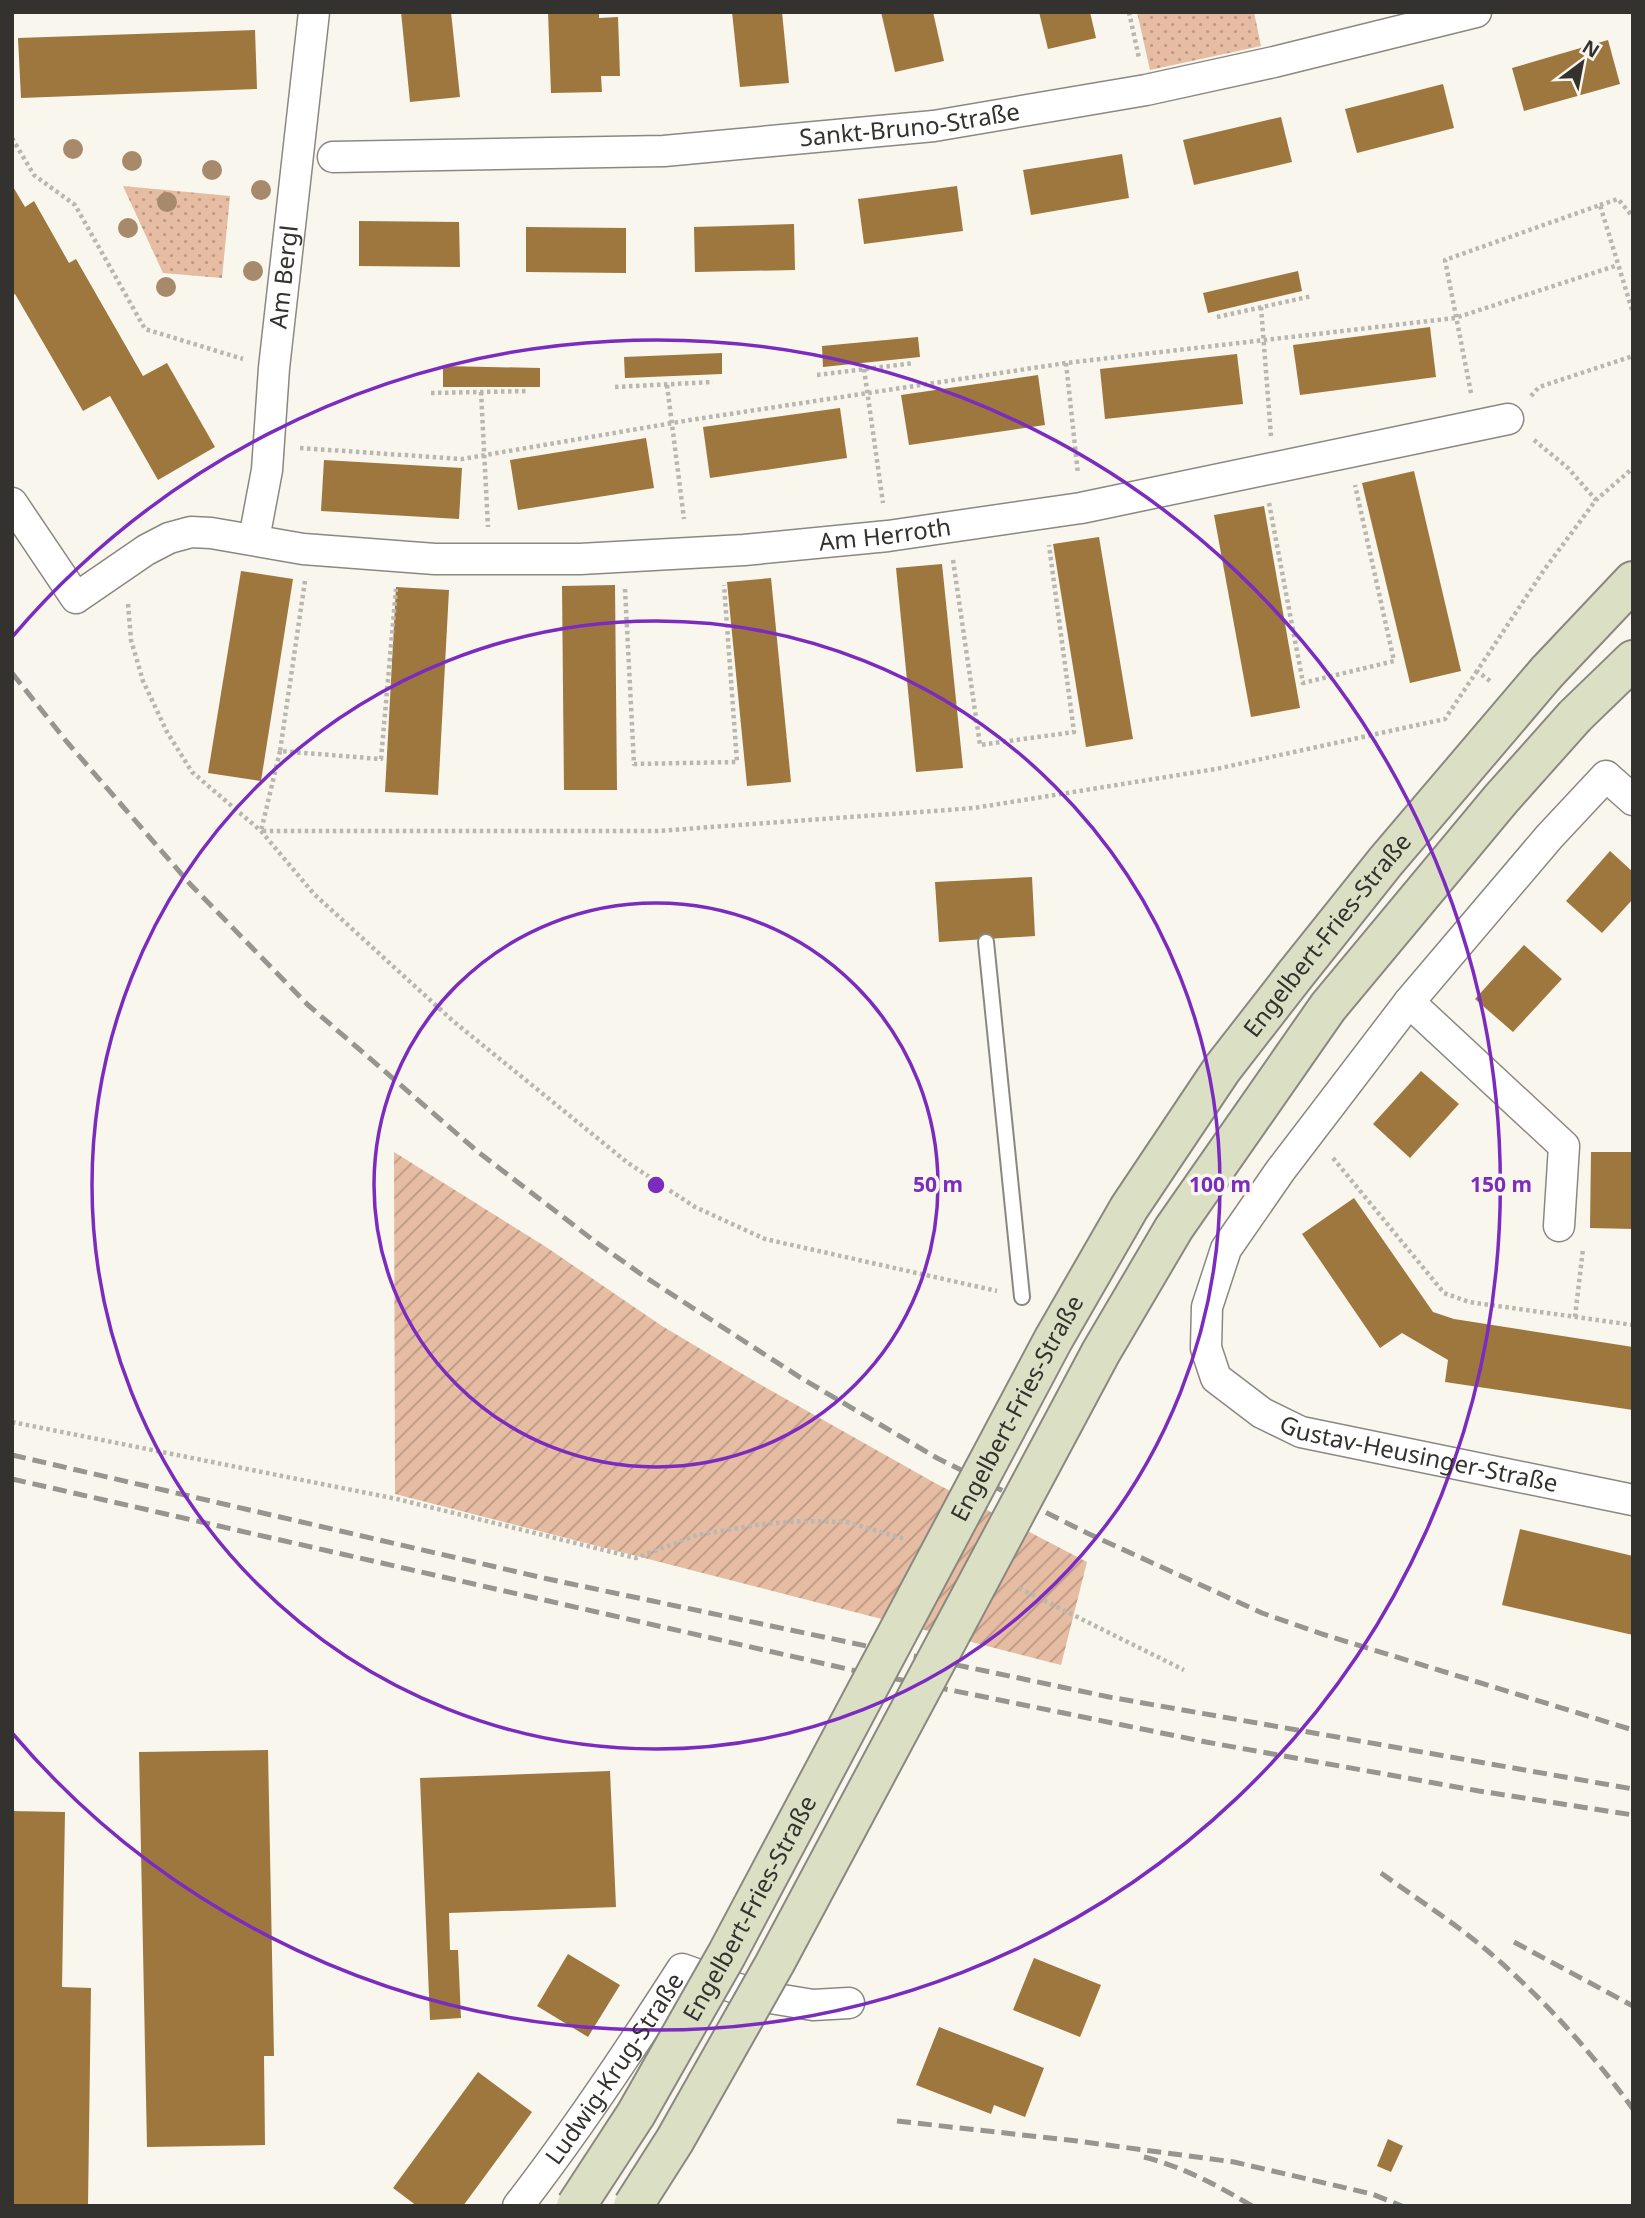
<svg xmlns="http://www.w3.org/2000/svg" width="1645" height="2218" viewBox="0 0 1645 2218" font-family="'Noto Sans',sans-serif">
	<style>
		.park { fill: url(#park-dots) }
		.garden { fill: url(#garden-furrows) }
		.building { fill: #9e773f }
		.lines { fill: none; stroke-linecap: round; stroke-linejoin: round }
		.service-casing { stroke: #8a8880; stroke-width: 18 }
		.minor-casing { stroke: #8a8880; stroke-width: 33 }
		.secondary-casing { stroke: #8a8880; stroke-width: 42 }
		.path { stroke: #b9b7b0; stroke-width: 4.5; stroke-dasharray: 3.5 3.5; stroke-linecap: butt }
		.service { stroke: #fff; stroke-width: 14 }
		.minor { stroke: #fff; stroke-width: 30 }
		.secondary { stroke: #dbdfc3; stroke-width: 38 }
		.rail { stroke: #97958f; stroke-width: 5; stroke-dasharray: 14 7; stroke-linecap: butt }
		.secondary-bridge-casing { stroke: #8a8880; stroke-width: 42; stroke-linecap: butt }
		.secondary-bridge { stroke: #dbdfc3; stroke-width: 38 }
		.tree { fill: #a7896b }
		.ring { fill: none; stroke: #7b2cbf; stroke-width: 3.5 }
		.labels { text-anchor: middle; stroke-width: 7; stroke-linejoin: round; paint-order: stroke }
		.street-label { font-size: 24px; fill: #33322f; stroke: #f8f6ed }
		.centre { fill: #7b2cbf; stroke: #f8f6ed; stroke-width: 3.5 }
		.ring-label { font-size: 21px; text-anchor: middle; font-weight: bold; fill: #7b2cbf; stroke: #f8f6ed; stroke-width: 7; stroke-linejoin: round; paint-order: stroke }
	</style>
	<defs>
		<pattern id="park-dots" width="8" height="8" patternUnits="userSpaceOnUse" patternTransform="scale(1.75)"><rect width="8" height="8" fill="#e6bca2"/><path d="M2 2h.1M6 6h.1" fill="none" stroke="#bb9984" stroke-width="1.8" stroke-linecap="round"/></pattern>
		<pattern id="garden-furrows" width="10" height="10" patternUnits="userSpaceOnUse" patternTransform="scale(1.75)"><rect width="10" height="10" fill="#e6bca2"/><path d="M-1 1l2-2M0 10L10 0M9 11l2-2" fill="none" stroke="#bb9984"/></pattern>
	</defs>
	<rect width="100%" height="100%" fill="#f8f6ed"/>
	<g class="park">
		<path d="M1137,12H1254L1261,46L1150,70Z"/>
		<path d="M123,186L230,196L222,278L163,273Z"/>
	</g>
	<path class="garden" d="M394,1152L546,1247L662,1326L756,1382L935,1483L1087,1562L1061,1665L395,1494Z"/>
	<g class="building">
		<path d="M401,12H451L460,97L410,102Z"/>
		<path d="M548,12H599V18L618,17L620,76H601L602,92L551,93Z"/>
		<path d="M732,12H782L789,83L740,87Z"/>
		<path d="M881,12H933L944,61L895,72Z"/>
		<path d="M1039,12H1090L1096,38L1048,49Z"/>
		<path d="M255,30L257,89L21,98L18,38Z"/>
		<path d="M1608,40L1620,84L1524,111L1512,68Z"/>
		<path d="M1443,84L1454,128L1357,153L1345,109Z"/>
		<path d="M1281,117L1292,162L1194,185L1183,140Z"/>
		<path d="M1122,154L1129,198L1031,215L1023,170Z"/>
		<path d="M12,185L25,207L34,201L69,263L76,259L143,376L167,363L215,447L158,480L110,396L83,411L15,294L12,296Z"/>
		<path d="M957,186L963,231L864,244L858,199Z"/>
		<path d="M359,221L459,222L460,267L359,266Z"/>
		<path d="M794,224L795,270L695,272L694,227Z"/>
		<path d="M526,227L626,228V273L526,272Z"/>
		<path d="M1298,271L1302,291L1208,313L1203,293Z"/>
		<path d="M1430,327L1436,377L1300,395L1293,345Z"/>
		<path d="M918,337L920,357L823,367L822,346Z"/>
		<path d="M722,353V374L625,378L624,357Z"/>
		<path d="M1237,354L1243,404L1105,419L1100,369Z"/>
		<path d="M443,366L540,368V387H443Z"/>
		<path d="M1038,375L1045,425L909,445L901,395Z"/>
		<path d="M840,408L847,458L710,478L703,427Z"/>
		<path d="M646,438L654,488L518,510L510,460Z"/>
		<path d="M324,460L462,468L459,519L321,511Z"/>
		<path d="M1414,471L1461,671L1410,683L1362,483Z"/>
		<path d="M1264,506L1300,708L1251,717L1214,515Z"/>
		<path d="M1099,537L1133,739L1086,747L1053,544Z"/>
		<path d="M942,564L963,768L916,772L896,568Z"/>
		<path d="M241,571L293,579L261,781L208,773Z"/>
		<path d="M771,578L791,782L747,786L727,582Z"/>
		<path d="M615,585L617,790H564L562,586Z"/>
		<path d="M396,587L449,590L438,795L385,792Z"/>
		<path d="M1610,851L1633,872V899L1602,933L1566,901Z"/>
		<path d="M1032,877L1035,936L939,942L935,882Z"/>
		<path d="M1524,945L1562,979L1513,1032L1475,999Z"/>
		<path d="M1421,1071L1459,1104L1410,1158L1373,1124Z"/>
		<path d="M1591,1152H1633V1229L1590,1228Z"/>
		<path d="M1354,1198L1433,1312L1454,1319L1633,1347V1410L1445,1382L1448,1360L1402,1333L1380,1348L1302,1234Z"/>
		<path d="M1520,1529L1633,1556V1635L1502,1605Z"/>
		<path d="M268,1750L274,2056H264L265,2145L147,2147L139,1752Z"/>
		<path d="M610,1771L616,1907L449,1913L450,1950H458L461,2018L430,2020L420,1778Z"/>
		<path d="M12,1811L65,1812L62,1987L91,1988L88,2206H12Z"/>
		<path d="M568,1954L620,1985L588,2037L537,2006Z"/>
		<path d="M1034,1958L1101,1985L1080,2037L1013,2010Z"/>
		<path d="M939,2027L1044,2068L1025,2117L994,2105L991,2114L916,2085Z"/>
		<path d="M478,2072L532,2112L463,2206H417L393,2188Z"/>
		<path d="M1388,2139L1403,2146L1391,2172L1377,2166Z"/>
	</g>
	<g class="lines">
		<defs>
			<path id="service" d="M986,942L1022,1297"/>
			<g id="minor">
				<path id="s1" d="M333,157L664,151L934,126L1146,90L1274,62L1476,12"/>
				<path id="s2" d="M12,503L76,598L146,550L169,538L191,532L211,533L303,549L435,559H580L744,550L888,536L1081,508L1508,419"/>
				<path id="s3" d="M254,539L267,470L274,368L314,12"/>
				<path id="s4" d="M1633,800L1606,776L1549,837L1409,1002L1280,1171L1226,1249L1207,1307L1206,1348L1216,1378L1262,1413L1301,1432L1633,1500"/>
				<path d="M1409,1002L1564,1146L1559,1226"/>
				<path id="s5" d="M518,2206C577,2130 630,2050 682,1969L758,1996L813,2005L849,2003"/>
			</g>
			<g id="secondary">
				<path d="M1547,672L1633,581"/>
				<path d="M1575,716L1633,660"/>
			</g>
		</defs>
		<use href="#service" class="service-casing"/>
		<use href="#minor" class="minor-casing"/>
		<use href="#secondary" class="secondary-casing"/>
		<g class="path">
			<path d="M1129,12L1139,58"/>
			<path d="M12,138L34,175L75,205L145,329L243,359"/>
			<path d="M1600,205L1618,199L1633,217"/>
			<path d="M1261,307L1271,436"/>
			<path d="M1217,317L1312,296"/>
			<path d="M1066,363L1078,474"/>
			<path d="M864,369L883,503"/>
			<path d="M817,375L914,363"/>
			<path d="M667,385L684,519"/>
			<path d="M615,387L713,382"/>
			<path d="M481,392L488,527"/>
			<path d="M431,393L529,391"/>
			<path d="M1471,393L1445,260L1600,205L1633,313"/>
			<path d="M1531,396L1539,387L1633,356"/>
			<path d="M1534,440L1568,468L1596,500"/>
			<path d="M300,448L462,459L690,420L1066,363L1455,318L1618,265"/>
			<path d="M1269,503L1303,683L1394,661L1355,485"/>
			<path d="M953,560L980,745L1074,732L1049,545"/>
			<path d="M305,581L280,751L381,759L396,589"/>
			<path d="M625,589L634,764L737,762L724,585"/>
			<path d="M128,604L131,640L143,681L167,732L192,772L261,831L314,894L453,1021L628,1163L695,1207L765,1239L997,1291"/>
			<path d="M1490,681L1477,671L1544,570L1596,500L1633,468"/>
			<path d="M280,751L261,831H657L974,808L1216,769L1445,719L1477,671"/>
			<path d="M1333,1158L1444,1293L1469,1302L1633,1325"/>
			<path d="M1575,1317L1583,1249"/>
			<path d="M12,1422L397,1499L636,1558L697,1535L762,1524L803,1521L847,1522L905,1539"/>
			<path d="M1019,1588L1184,1670"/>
		</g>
		<use href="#service" class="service"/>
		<use href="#minor" class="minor"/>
		<use href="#secondary" class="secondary"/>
		<g class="rail">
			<path d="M12,673L67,742L191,885L308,1005L477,1151L593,1240L645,1277L801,1378L937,1458L1087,1533L1262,1613L1322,1634L1633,1730"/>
			<path d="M12,1455L548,1579L1109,1697L1633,1789"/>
			<path d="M12,1479L852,1670L1206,1742L1479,1791L1633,1815"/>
			<path d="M1381,1873C1420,1901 1461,1927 1497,1959C1548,2004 1593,2054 1633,2109"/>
			<path d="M1514,1942L1633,2006"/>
			<path d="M897,2121L1077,2141L1234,2162L1372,2194L1402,2206"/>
			<path d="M1144,2157C1183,2167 1217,2185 1252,2206"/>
		</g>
		<defs>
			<g id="secondary-bridge">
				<path id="s6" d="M576,2206L636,2114L727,1954L1053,1340L1129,1208L1222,1069L1295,975L1386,861L1547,672"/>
				<path d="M633,2206L675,2140L775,1963L1101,1352L1174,1228L1328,1007L1501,799L1575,716"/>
			</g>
		</defs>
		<use href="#secondary-bridge" class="secondary-bridge-casing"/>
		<use href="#secondary-bridge" class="secondary-bridge"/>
	</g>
	<g class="tree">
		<circle cx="73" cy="149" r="10"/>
		<circle cx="132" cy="161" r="10"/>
		<circle cx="212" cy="170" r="10"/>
		<circle cx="261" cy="190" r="10"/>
		<circle cx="167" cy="202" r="10"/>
		<circle cx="128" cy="228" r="10"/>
		<circle cx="253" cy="271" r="10"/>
		<circle cx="166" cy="287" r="10"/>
	</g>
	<g class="ring">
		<circle cx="656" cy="1185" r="282"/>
		<circle cx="656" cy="1185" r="564"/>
		<path d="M13 636A845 845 0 1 1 13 1734"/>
	</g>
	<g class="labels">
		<g class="street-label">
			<text dy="8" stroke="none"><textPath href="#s1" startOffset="578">Sankt-Bruno-Straße</textPath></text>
			<text dy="8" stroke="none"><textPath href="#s3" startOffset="264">Am Bergl</textPath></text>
			<text dy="8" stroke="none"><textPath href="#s2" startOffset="945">Am Herroth</textPath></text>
			<text dy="8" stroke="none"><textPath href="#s6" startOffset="1479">Engelbert-Fries-Straße</textPath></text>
			<text dy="8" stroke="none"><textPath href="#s6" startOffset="912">Engelbert-Fries-Straße</textPath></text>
			<text dy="8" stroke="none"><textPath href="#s4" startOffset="998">Gustav-Heusinger-Straße</textPath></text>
			<text dy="8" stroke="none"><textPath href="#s6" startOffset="345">Engelbert-Fries-Straße</textPath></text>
			<text dy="8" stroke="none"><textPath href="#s5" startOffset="168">Ludwig-Krug-Straße</textPath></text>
		</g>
	</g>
	<circle cx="656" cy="1185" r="10" class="centre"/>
	<g class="ring-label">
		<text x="938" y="1192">50 m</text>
		<text x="1220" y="1192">100 m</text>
		<text x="1501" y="1192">150 m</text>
	</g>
	<rect width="1645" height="2218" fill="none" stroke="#33322f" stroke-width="28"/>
	<g transform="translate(1582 63) rotate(32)" stroke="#f8f6ed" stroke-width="5" paint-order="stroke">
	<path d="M0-5L12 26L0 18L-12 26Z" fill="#33322f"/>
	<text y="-10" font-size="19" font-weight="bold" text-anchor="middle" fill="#33322f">N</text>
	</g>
</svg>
